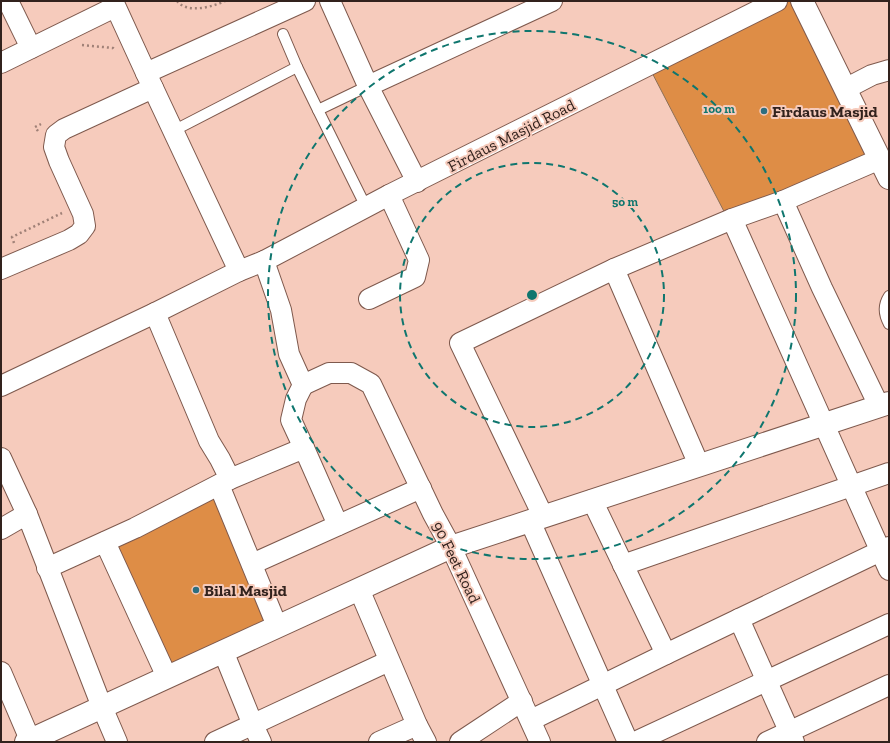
<svg xmlns="http://www.w3.org/2000/svg" width="890" height="743" viewBox="0 0 890 743" font-family="'Zilla Slab',serif">
	<style>
		.building { fill: #de8d46; stroke: #8d6f56 }
		.lines { fill: none; stroke-linecap: round; stroke-linejoin: round }
		.service-casing { stroke: #7e594d; stroke-width: 12 }
		.minor-casing { stroke: #7e594d; stroke-width: 22 }
		.tertiary-casing { stroke: #7e594d; stroke-width: 24 }
		.path { stroke: #a08177; stroke-width: 2.5; stroke-dasharray: 2 3; stroke-linecap: butt }
		.service { stroke: #fff; stroke-width: 10 }
		.minor { stroke: #fff; stroke-width: 20 }
		.tertiary { stroke: #fff; stroke-width: 22 }
		.ring { fill: none; stroke: #0f766e; stroke-width: 2; stroke-dasharray: 7 5 }
		.poi-dot { fill: #2c6e80; stroke: #f6cbbc; stroke-width: 1.5 }
		.labels { text-anchor: middle; stroke-width: 4; stroke-linejoin: round; paint-order: stroke }
		.poi-label { font-size: 16px; font-weight: bold; fill: #32221d; stroke: #f6cbbc; text-anchor: start }
		.street-label { font-size: 16px; fill: #32221d; stroke: #f6cbbc }
		.centre { fill: #0f766e; stroke: #f6cbbc; stroke-width: 2 }
		.ring-label { font-size: 12px; text-anchor: middle; font-weight: bold; fill: #0f766e; stroke: #f6cbbc; stroke-width: 4; stroke-linejoin: round; paint-order: stroke }
	</style>
	<rect width="100%" height="100%" fill="#f6cbbc"/>
	<g class="building">
		<path d="M777,1H801L879,158L729,221L648,65Z"/>
		<path d="M221,489L276,624L168,673L108,543Z"/>
	</g>
	<g class="lines">
		<defs>
			<g id="service">
				<path d="M297,67L318,110L368,86"/>
				<path d="M318,110L366,207"/>
				<path d="M173,131L297,67L283,34"/>
				<path d="M889,296C883,305 884,315 889,324"/>
			</g>
			<g id="minor">
				<path d="M8,1L31,48"/>
				<path d="M113,1L146,73L239,271"/>
				<path d="M330,1L368,86L417,182"/>
				<path d="M1,63L115,7"/>
				<path d="M146,73L305,1"/>
				<path d="M368,86L552,1"/>
				<path d="M845,89L872,75L889,70"/>
				<path d="M783,201L822,288L879,406"/>
				<path d="M732,219L889,570"/>
				<path d="M264,261L281,310L289,354L303,385L329,373H351L371,384L433,514L451,547L540,742"/>
				<path d="M1,269L69,240L79,234L85,226L83,214L59,161L54,147L56,135L64,129L153,88"/>
				<path d="M614,269L699,465"/>
				<path d="M369,299L415,277L419,260L389,195"/>
				<path d="M303,385L296,399L291,420L304,448"/>
				<path d="M1,386L155,313L239,271L264,261L389,195L777,1"/>
				<path d="M1,458L27,514"/>
				<path d="M230,479L304,448L338,525"/>
				<path d="M219,485L277,626"/>
				<path d="M592,500L666,654"/>
				<path d="M543,516L460,343L614,269L732,219L783,201L880,159"/>
				<path d="M530,521L628,742"/>
				<path d="M1,529L27,514L102,707L117,742"/>
				<path d="M105,542L167,677"/>
				<path d="M252,564L421,488"/>
				<path d="M623,565L889,473"/>
				<path d="M47,568L135,528L230,479L220,459L209,441L155,313"/>
				<path d="M359,589L417,725L426,742"/>
				<path d="M739,619L794,742"/>
				<path d="M223,651L253,725L261,742"/>
				<path d="M1,672L31,742"/>
				<path d="M531,720L666,654L889,547"/>
				<path d="M215,742L389,661"/>
				<path d="M379,742L417,725"/>
				<path d="M460,742L522,701"/>
				<path d="M635,742L889,624"/>
				<path d="M767,742L889,685"/>
			</g>
			<g id="tertiary">
				<path d="M802,1L889,178"/>
				<path d="M26,742L451,547L889,403"/>
			</g>
		</defs>
		<use href="#service" class="service-casing"/>
		<use href="#minor" class="minor-casing"/>
		<use href="#tertiary" class="tertiary-casing"/>
		<g class="path">
			<path d="M177,1C187,14 212,7 225,1"/>
			<path d="M82,45L113,48L114,49"/>
			<path d="M38,131L35,127L41,124"/>
			<path d="M14,243L12,237L62,213"/>
		</g>
		<use href="#service" class="service"/>
		<use href="#minor" class="minor"/>
		<use href="#tertiary" class="tertiary"/>
	</g>
	<g class="ring">
		<circle cx="532" cy="295" r="132"/>
		<circle cx="532" cy="295" r="264"/>
	</g>
	<g class="poi-dot">
		<circle cx="764" cy="111" r="4"/>
		<circle cx="196" cy="590" r="4"/>
	</g>
	<g class="labels">
		<g class="poi-label">
			<text x="772" y="117">Firdaus Masjid</text>
			<text x="204" y="596">Bilal Masjid</text>
		</g>
		<g class="street-label">
			<text transform="translate(511 135) rotate(-27)" y="6">Firdaus Masjid Road</text>
			<text transform="translate(457 562) rotate(64)" y="6">90 Feet Road</text>
		</g>
	</g>
	<circle cx="532" cy="295" r="6" class="centre"/>
	<g class="ring-label">
		<text x="719" y="113">100 m</text>
		<text x="625" y="206">50 m</text>
	</g>
	<rect width="890" height="743" fill="none" stroke="#32221d" stroke-width="4"/>
</svg>
